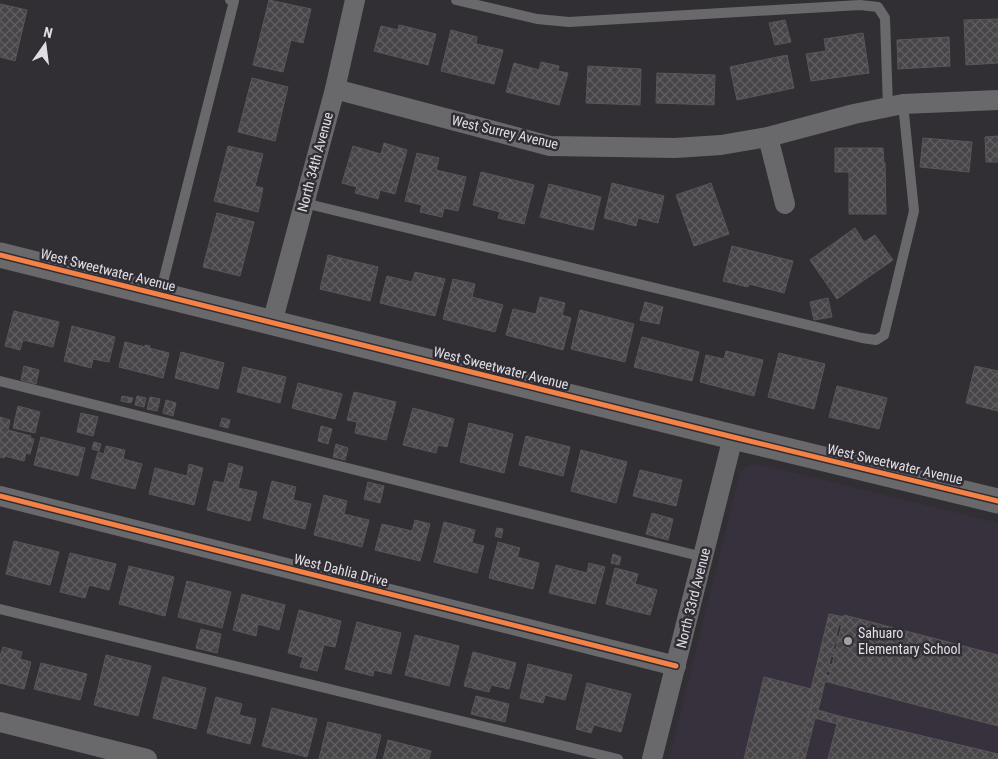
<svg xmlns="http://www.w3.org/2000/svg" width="998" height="759" viewBox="0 0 998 759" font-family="'Roboto Condensed',sans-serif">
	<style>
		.built { fill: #37313d }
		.building { fill: url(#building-cross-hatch); stroke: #595659 }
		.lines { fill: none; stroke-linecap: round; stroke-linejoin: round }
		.service { stroke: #69696b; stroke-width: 10 }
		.minor { stroke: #69696b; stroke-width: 20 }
		.tertiary { stroke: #69696b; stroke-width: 25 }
		.cycleway-casing { stroke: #312d35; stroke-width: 8 }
		.cycleway { stroke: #f48246; stroke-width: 5 }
		.poi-dot { fill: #a3a1a5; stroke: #312d35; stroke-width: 2 }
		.labels { text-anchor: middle; stroke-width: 5; stroke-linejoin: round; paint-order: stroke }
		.street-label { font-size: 14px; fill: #e1dee3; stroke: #312d35 }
		.poi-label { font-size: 14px; fill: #e1dee3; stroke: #312d35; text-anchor: start }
	</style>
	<defs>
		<pattern id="building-cross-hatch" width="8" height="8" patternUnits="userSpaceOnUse" patternTransform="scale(1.25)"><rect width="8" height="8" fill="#484548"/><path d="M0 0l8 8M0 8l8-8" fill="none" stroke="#625f62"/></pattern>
	</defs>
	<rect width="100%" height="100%" fill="#312f33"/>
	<path class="built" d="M753,464L771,467L998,523V759H669L740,473L746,467Z"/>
	<g class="building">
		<path d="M269,0L311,9L303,43L291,40L283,72L253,65Z"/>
		<path d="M0,4L27,10L15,61L0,57Z"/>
		<path d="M998,19V63L966,65L964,20Z"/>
		<path d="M785,20L791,42L775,45L769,23Z"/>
		<path d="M399,25L436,34L428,65L374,51L381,26L398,30Z"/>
		<path d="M451,30L477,37L476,44L503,50L494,84L441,71Z"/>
		<path d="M863,33L869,73L811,81L806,54L826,51L824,39Z"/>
		<path d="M949,37L950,66L898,69L897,40Z"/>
		<path d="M787,55L794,88L737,100L730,67Z"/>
		<path d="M541,62L559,66L558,71L568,73L559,105L506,92L514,63L539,70Z"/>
		<path d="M588,66L641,69L640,105L586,103Z"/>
		<path d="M657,73L715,75L714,105L656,103Z"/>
		<path d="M252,78L288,87L275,141L238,132Z"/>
		<path d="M998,136V162H986L985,137Z"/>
		<path d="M923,138L972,142L969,172L920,167Z"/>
		<path d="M384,143L407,150L395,194L380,190L378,199L355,193L357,187L342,183L353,146L381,154Z"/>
		<path d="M228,146L263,154L255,186L263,188L258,212L214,201Z"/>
		<path d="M835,148H883L884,163H885L886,214H849V172H835Z"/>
		<path d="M417,153L439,158L436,170L466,177L458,211L444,208L442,217L420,212L422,205L405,201Z"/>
		<path d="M481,172L534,185L524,224L498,218L500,212L473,205Z"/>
		<path d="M612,183L664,196L658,223L638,218L636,226L604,218Z"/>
		<path d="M711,183L729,234L694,246L676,195Z"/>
		<path d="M549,184L601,197L593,230L540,217Z"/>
		<path d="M217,213L254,222L240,276L203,267Z"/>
		<path d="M855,228L864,242L875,235L893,260L837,299L810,260Z"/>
		<path d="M732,246L793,261L784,293L749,284L748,287L723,281Z"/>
		<path d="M328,255L378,267L370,301L320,289Z"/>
		<path d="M415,272L445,279L435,316L380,303L387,276L412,282Z"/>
		<path d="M453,279L475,284L472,297L503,305L495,332L443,319Z"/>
		<path d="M540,297L565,303L562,315L571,318L563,350L506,335L513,309L536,314Z"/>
		<path d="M828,298L832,317L814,320L810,302Z"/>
		<path d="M645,302L663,307L659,324L640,320Z"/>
		<path d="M580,310L634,324L625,362L571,349Z"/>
		<path d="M14,311L59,322L53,347L23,340L20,350L5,346Z"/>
		<path d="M72,326L115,337L109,362L93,359L91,368L64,361Z"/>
		<path d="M642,337L699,352L692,381L634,367Z"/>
		<path d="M125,342L145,347V345L150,346L149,348L169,353L163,378L119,367Z"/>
		<path d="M726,351L763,360L754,396L700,382L706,355L724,359Z"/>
		<path d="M181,352L224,363L218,389L175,378Z"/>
		<path d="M779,353L825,364L814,409L768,397Z"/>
		<path d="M24,366L39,370L36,384L21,380Z"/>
		<path d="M975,366L998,371V411L966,403Z"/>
		<path d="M243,367L286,377L280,403L237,392Z"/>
		<path d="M298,383L342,394L335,419L292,408Z"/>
		<path d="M837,386L887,398L879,429L829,417Z"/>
		<path d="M354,392L396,402L386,440L355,433L357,422L347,420Z"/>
		<path d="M122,396L133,398L131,403L121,401Z"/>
		<path d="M137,396L146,398L144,407L135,405Z"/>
		<path d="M150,397L160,399L157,411L147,409Z"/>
		<path d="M166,400L176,403L173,416L163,413Z"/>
		<path d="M18,406L40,412L35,433L13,428Z"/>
		<path d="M413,408L454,419L447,447L438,445L436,453L403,445Z"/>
		<path d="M81,413L98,417L93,436L77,432Z"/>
		<path d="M0,417L10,420L8,430L31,436L30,438L34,439L30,454L26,453L24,461L5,456L4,458L0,457Z"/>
		<path d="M222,418L230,420L228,428L220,426Z"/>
		<path d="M469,423L513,434L504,473L460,462Z"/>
		<path d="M321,426L332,429L328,444L318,441Z"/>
		<path d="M526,436L570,447L563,476L519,465Z"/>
		<path d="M41,437L85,448L78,476L34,465Z"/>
		<path d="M94,442L101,444L99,451L92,449Z"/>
		<path d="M336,444L348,448L345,460L333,457Z"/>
		<path d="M106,446L125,450L123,459L142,464L135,489L91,478L98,452L104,454Z"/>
		<path d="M581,450L627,462L616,503L571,491Z"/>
		<path d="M229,463L243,467L238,488L257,492L250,521L207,510L214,481L224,483Z"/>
		<path d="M189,464L203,468L194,505L149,494L155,468L187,476Z"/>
		<path d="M640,470L682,480L676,506L633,496Z"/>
		<path d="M272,481L296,487L293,500L311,504L305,529L263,518Z"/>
		<path d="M368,482L384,486L380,503L364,499Z"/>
		<path d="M324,495L347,501L344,514L369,520L362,547L314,535Z"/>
		<path d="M652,513L673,519L668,540L646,534Z"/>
		<path d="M415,520L430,524L420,561L375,550L382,524L412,531Z"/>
		<path d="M444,522L475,530L472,543L484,546L477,573L434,562Z"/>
		<path d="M497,528L503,529L501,538L495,536Z"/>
		<path d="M14,541L59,552L50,585L6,574Z"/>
		<path d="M498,542L520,548L517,557L539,563L533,589L489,578Z"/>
		<path d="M70,553L116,564L109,590L89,585L85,598L60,592Z"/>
		<path d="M613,554L621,557L619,565L611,563Z"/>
		<path d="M589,563L605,567L595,604L549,593L556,565L587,573Z"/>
		<path d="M129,566L174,577L165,616L119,604Z"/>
		<path d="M615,568L638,574L635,584L657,590L650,615L606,604Z"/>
		<path d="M187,581L231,592L222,628L178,617Z"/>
		<path d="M242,594L285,605L279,630L258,624L256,636L233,630Z"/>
		<path d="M299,610L341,621L335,647L324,645L317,671L300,667L303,657L288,653Z"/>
		<path d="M829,614L844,617L843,625L839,624L836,636L839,637L838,643H835L833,649L836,650L834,657L831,656L829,664L832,665L830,672L827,671L826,675L829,676L828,682H825L818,710L839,716L837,724L815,718L805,759H797L815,690L811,689Z"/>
		<path d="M844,615L998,655V726L828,682Z"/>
		<path d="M357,622L401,633L391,674L374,670L373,676L345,669Z"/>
		<path d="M201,629L221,634L217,653L196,648Z"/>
		<path d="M415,635L459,646L449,686L405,675Z"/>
		<path d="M3,647L22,652L20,659L31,662L24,689L0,683V656Z"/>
		<path d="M473,652L516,663L509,689L491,685L489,692L464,686Z"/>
		<path d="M106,655L151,666L138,716L94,705Z"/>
		<path d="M41,663L87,674L80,700L34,689Z"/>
		<path d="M528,664L572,675L565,700L545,695L543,703L520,698Z"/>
		<path d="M163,677L206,688L196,729L153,718Z"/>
		<path d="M764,677L815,690L797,759H744Z"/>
		<path d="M587,683L631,694L621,732L594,725L591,733L576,729Z"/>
		<path d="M476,696L509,704L505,722L471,714Z"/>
		<path d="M216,697L242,704L239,715L256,719L250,744L207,733Z"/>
		<path d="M272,708L317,719L307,757L262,746Z"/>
		<path d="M839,716L998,754V759H828Z"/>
		<path d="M328,722L381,735L375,759H319Z"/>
		<path d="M388,740L431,751L429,759H383Z"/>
	</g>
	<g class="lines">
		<g class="service">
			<path d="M456,0L537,19L569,22L860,5L878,7L885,18L888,108"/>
			<path d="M304,203L862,338L876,340L884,335L914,211L903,104"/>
			<path d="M160,294L234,1L230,0"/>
			<path d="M0,381L703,557"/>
			<path d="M0,609L618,759"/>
		</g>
		<g class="minor">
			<path d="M335,89L550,146L675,148L721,145L768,137L854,114L903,104L998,100"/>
			<path d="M768,137L785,204"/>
			<path d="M272,323L335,89L355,0"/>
			<path d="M0,496L676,666"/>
			<path d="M0,722L147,759"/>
			<path d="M652,759L733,437"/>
		</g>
		<path class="tertiary" d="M0,255L733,437L998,501"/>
		<defs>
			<g id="cycleway">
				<path d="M0,255L733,437L998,501"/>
				<path d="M0,496L676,666"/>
			</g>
		</defs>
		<use href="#cycleway" class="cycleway-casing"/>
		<use href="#cycleway" class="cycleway"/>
	</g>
	<circle class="poi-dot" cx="848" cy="641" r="5"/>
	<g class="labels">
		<g class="street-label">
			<text transform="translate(505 132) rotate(13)" y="5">West Surrey Avenue</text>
			<text transform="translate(315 162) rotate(-75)" y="5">North 34th Avenue</text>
			<text transform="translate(108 270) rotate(14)" y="5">West Sweetwater Avenue</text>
			<text transform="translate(501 368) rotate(14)" y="5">West Sweetwater Avenue</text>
			<text transform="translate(895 464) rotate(13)" y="5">West Sweetwater Avenue</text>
			<text transform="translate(341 570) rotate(14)" y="5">West Dahlia Drive</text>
			<text transform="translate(693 598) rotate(-76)" y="5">North 33rd Avenue</text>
		</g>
		<g class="poi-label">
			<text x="858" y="638">Sahuaro<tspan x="858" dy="16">Elementary School</tspan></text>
		</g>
	</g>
	<g transform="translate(45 45) rotate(14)" stroke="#312d35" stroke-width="4" paint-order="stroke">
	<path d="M0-4L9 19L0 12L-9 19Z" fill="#e1dee3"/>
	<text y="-8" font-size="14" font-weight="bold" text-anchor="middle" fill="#e1dee3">N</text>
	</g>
</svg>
